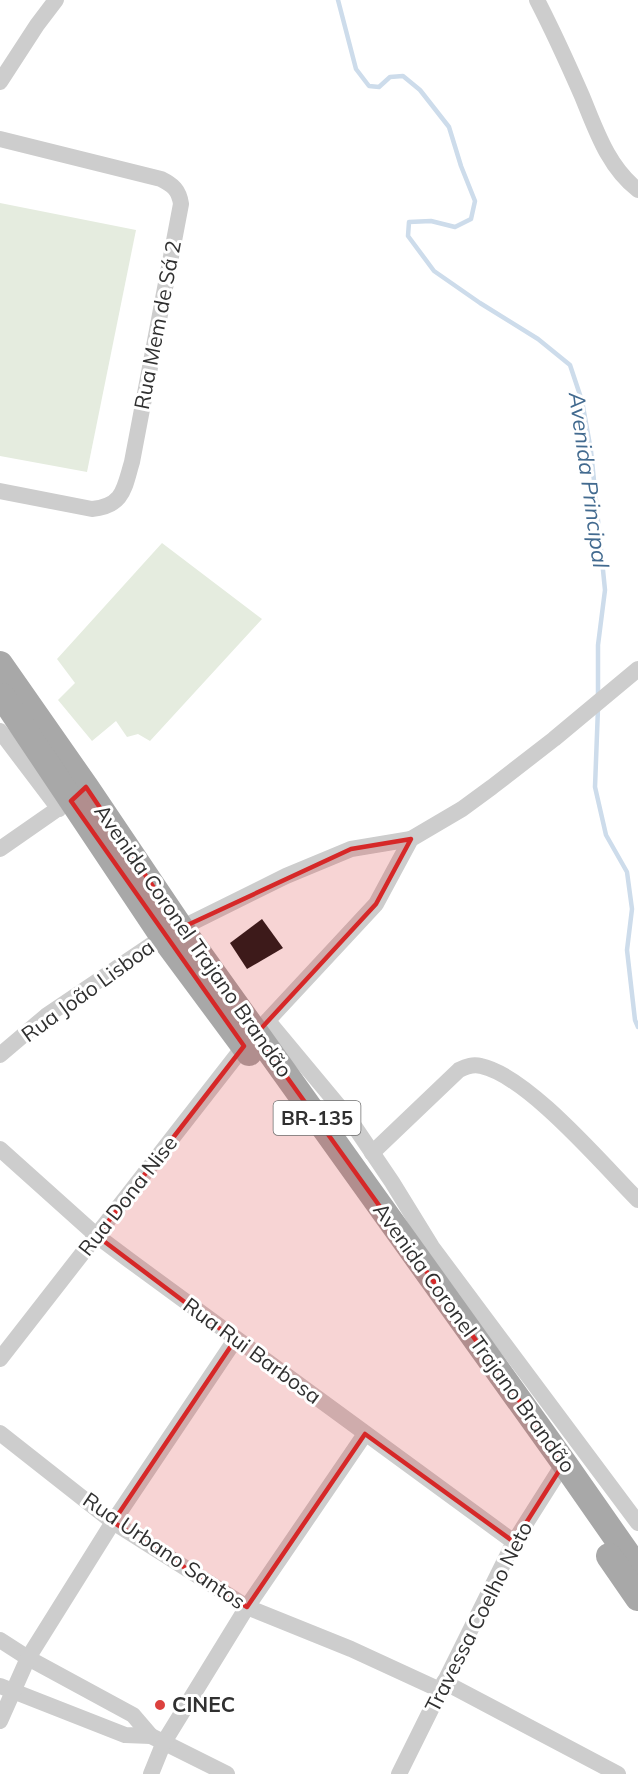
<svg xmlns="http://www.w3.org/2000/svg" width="638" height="1774" viewBox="0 0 638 1774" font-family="Mulish,sans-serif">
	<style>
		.green { fill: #e5ecdf }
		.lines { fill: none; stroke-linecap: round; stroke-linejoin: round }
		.stream { stroke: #cddceb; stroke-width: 4.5 }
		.building { fill: #171717 }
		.minor { stroke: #cdcdcd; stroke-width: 16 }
		.primary { stroke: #a8a8a8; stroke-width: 26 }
		.marked { fill: #d62828; fill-opacity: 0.2; stroke: #d62828; stroke-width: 4.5; stroke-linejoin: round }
		.poi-dot { fill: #dc413e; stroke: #fff; stroke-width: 2 }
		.labels { text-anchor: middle; stroke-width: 6; stroke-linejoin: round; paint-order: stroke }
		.shield { fill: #fff; stroke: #6e6e6e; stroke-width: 1.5 }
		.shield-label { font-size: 20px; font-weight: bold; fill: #303030 }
		.street-label { font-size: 21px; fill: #303030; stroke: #fff }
		.poi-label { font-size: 21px; font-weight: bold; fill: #303030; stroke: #fff; text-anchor: start }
		.water-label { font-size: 22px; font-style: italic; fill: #426a8f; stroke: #fff }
	</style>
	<rect width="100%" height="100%" fill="#fff"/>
	<g class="green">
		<path d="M0,203L136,230L87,472L0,456Z"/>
		<path d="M162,543L262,619L150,741L138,734L127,737L116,721L92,741L58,700L75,683L57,659Z"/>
	</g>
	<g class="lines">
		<g class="stream">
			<path d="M338,0L356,69L369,86L379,87L390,77L403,76L420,90L449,127L461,166L475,201L471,219L455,227L431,221L409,222L408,236L434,271L480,303L538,339L570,365L582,401L591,451L605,590L598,645V696"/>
			<path d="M598,708L595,787L606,835L627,872L632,909L627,950L635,1020L638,1027"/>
		</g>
	</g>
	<path class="building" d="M262,919L283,948L247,969L230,943Z"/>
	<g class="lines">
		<g class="minor">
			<path d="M537,0C553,31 568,64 582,96C596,130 608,167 638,190"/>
			<path d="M0,82L37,25L56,0"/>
			<path d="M0,139L161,179C173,185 179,190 181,204L132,462C124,488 124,506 92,509L0,491"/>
			<path d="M0,731L59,809"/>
			<path d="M0,849L79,794"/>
			<path d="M268,1021L348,1117L392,1182L432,1247L638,1523"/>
			<path d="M0,1055L46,1016L163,937L286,876L351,849L411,839"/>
			<path d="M0,1149L97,1236L129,1260L514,1542"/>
			<path d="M372,1153L459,1070C467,1066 473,1064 481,1066C528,1076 603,1165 638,1200"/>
			<path d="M0,1359L244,1046L376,904L411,839L462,809L492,787L554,739L638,669"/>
			<path d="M0,1433L113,1522L247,1607L351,1649L440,1690"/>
			<path d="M0,1640L28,1658L133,1715L151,1736"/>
			<path d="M444,1682L618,1774"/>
			<path d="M0,1686L125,1735L151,1736L227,1774"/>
			<path d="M0,1721L28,1658L113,1522L235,1340"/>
			<path d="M151,1774L164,1742L247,1607L365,1434"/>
			<path d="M399,1774L514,1542L564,1463"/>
		</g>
		<g class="primary">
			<path d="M0,664L86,787L181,928L564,1463L638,1569"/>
			<path d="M2,696L163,937L249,1053"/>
			<path d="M609,1556L638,1598"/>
		</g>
	</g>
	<path class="marked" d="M86,787L181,928L351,849L411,839L376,904L256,1034L564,1463L514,1542L365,1434L247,1607L113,1522L235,1340L97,1236L244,1046L71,801Z"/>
	<circle class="poi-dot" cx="160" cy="1705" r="6"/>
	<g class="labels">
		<rect class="shield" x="273.5" y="1101" width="87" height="34" rx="4.5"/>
		<g class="shield-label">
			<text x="317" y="1125">BR-135</text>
		</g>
		<g class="street-label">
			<text transform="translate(158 325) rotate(-79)" y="7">Rua Mem de Sá 2</text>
			<text transform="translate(193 941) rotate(55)" y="7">Avenida Coronel Trajano Brandão</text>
			<text transform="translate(88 991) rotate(-36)" y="7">Rua João Lisboa</text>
			<text transform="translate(128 1196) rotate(-52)" y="7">Rua Dona Nise</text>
			<text transform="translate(474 1338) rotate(54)" y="7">Avenida Coronel Trajano Brandão</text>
			<text transform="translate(252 1351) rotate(36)" y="7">Rua Rui Barbosa</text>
			<text transform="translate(164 1551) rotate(34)" y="7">Rua Urbano Santos</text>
			<text transform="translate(479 1617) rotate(-63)" y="7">Travessa Coelho Neto</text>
		</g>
		<g class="poi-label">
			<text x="172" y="1712">CINEC</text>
		</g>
		<g class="water-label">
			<text transform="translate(589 480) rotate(82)" y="8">Avenida Principal</text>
		</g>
	</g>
</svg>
